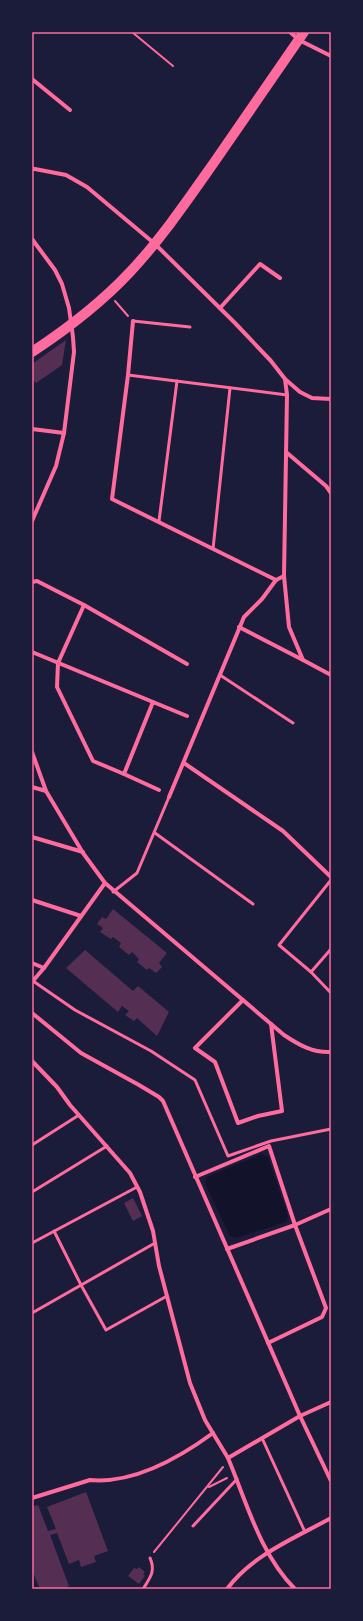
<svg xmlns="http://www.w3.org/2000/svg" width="363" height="1621" viewBox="0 0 363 1621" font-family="'Fira Sans',sans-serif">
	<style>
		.water { fill: #12122b }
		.building { fill: #542f53 }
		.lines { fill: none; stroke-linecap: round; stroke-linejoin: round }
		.path { stroke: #ff6b9d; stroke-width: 2 }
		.service { stroke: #ff6b9d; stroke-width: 3 }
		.minor { stroke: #ff6b9d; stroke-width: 4 }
		.primary { stroke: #ff6b9d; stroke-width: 10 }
		.neatline { fill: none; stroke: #ff6b9d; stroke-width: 1.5 }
	</style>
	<rect width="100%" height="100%" fill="#1b1b3a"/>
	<path class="water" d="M261,1154L268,1157L288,1216L286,1222L236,1238L230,1236L205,1183L207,1177Z"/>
	<g class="building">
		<path d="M66,340L62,365L36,383L32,379V364Z"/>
		<path d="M113,909L167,953L159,963L162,967L156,973L149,968L147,970L137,962L139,959L132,952L129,955L119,947L121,943L113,937L111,939L100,932L103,928L97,924L102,917L106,919Z"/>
		<path d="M85,950L133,991L138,986L169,1012L157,1036L137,1018L134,1021L125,1015L129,1011L122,1006L118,1012L66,968Z"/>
		<path d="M133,1198L142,1216L133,1221L124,1203Z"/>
		<path d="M86,1492L108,1551L94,1556L96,1562L81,1567L79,1560L69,1564L57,1533L50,1535L69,1586L62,1589H40L32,1570V1507L38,1505L48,1531L56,1529L47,1507Z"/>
		<path d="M139,1567L145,1572L143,1574L145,1576L139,1584L128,1576L134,1568L137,1569Z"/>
	</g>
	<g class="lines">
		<g class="path">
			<path d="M132,32L173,66"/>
			<path d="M115,301L128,316"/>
			<path d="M209,1487L227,1478"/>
			<path d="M154,1552L223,1467"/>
		</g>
		<g class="service">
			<path d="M133,321L190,327"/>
			<path d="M128,375L287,395"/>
			<path d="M159,521L177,381"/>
			<path d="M213,549L230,388"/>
			<path d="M220,675L293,723"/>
			<path d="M155,833L253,904"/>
			<path d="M331,880L279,945L311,972L331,993"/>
			<path d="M113,892L137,873L169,797"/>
			<path d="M311,972L331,949"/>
			<path d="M33,981L75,1010L151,1051L195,1080L228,1156L271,1141L331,1129"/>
			<path d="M32,1145L79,1115"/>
			<path d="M32,1192L107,1146"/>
			<path d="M54,1231L81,1285L106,1330L167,1296"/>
			<path d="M32,1243L137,1187"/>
			<path d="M32,1313L155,1243"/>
			<path d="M262,1438L305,1532"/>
			<path d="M193,1526L237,1479"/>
			<path d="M143,1589C150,1578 156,1571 150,1558"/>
		</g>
		<g class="minor">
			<path d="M290,32L299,40L331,56"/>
			<path d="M32,79L70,110"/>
			<path d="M32,169H35L66,175L87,187L155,244L235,323L271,361L285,379L300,392L312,398L331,399"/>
			<path d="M32,239L55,270L62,284L69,308L73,337L74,352L64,433L56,466L32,521"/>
			<path d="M220,308L260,264L280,278"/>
			<path d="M133,321L128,375L112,499L276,580L284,576"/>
			<path d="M285,379L287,395L284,576L289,627L303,660L331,675"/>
			<path d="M32,429L64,433"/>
			<path d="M286,452L326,486L331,493"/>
			<path d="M32,582L37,581L84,605L187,664"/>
			<path d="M84,605L58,663L57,687L93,761L124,774"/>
			<path d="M239,627L303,660"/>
			<path d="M32,652L153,702"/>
			<path d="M32,752L46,791L83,853L105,883L284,1035C299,1045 313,1053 331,1052"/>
			<path d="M184,763L283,831L331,877"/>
			<path d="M32,787L46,791"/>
			<path d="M159,790L124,774L153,702L187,716"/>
			<path d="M169,797L244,617L262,599L276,580"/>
			<path d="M32,837L83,852"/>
			<path d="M32,900L81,916"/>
			<path d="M32,963L44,968"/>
			<path d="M32,982L44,968L105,883"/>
			<path d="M243,1000L195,1048L215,1062L238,1123L258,1116L282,1111L271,1024"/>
			<path d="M32,1013L81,1053L139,1085L159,1097L163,1101L300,1416L331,1481"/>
			<path d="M32,1061L57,1087L70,1105L130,1173L140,1192L153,1231L159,1266L190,1383L205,1420L228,1458"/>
			<path d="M195,1177L269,1146L295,1225L326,1308L322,1317L268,1343"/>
			<path d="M227,1249L295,1225L331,1209"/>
			<path d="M32,1498L90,1480C134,1484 179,1458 213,1433"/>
			<path d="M227,1589C252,1555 295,1538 331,1518"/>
			<path d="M295,1589C260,1554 247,1503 228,1458L300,1416L331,1402"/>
		</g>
		<path class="primary" d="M32,352C67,329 101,303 130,272C161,239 187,201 213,164C243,120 274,76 304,32"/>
	</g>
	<rect width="363" height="1621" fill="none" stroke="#1b1b3a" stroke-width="66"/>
	<rect x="33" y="33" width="297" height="1555" class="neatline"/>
</svg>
